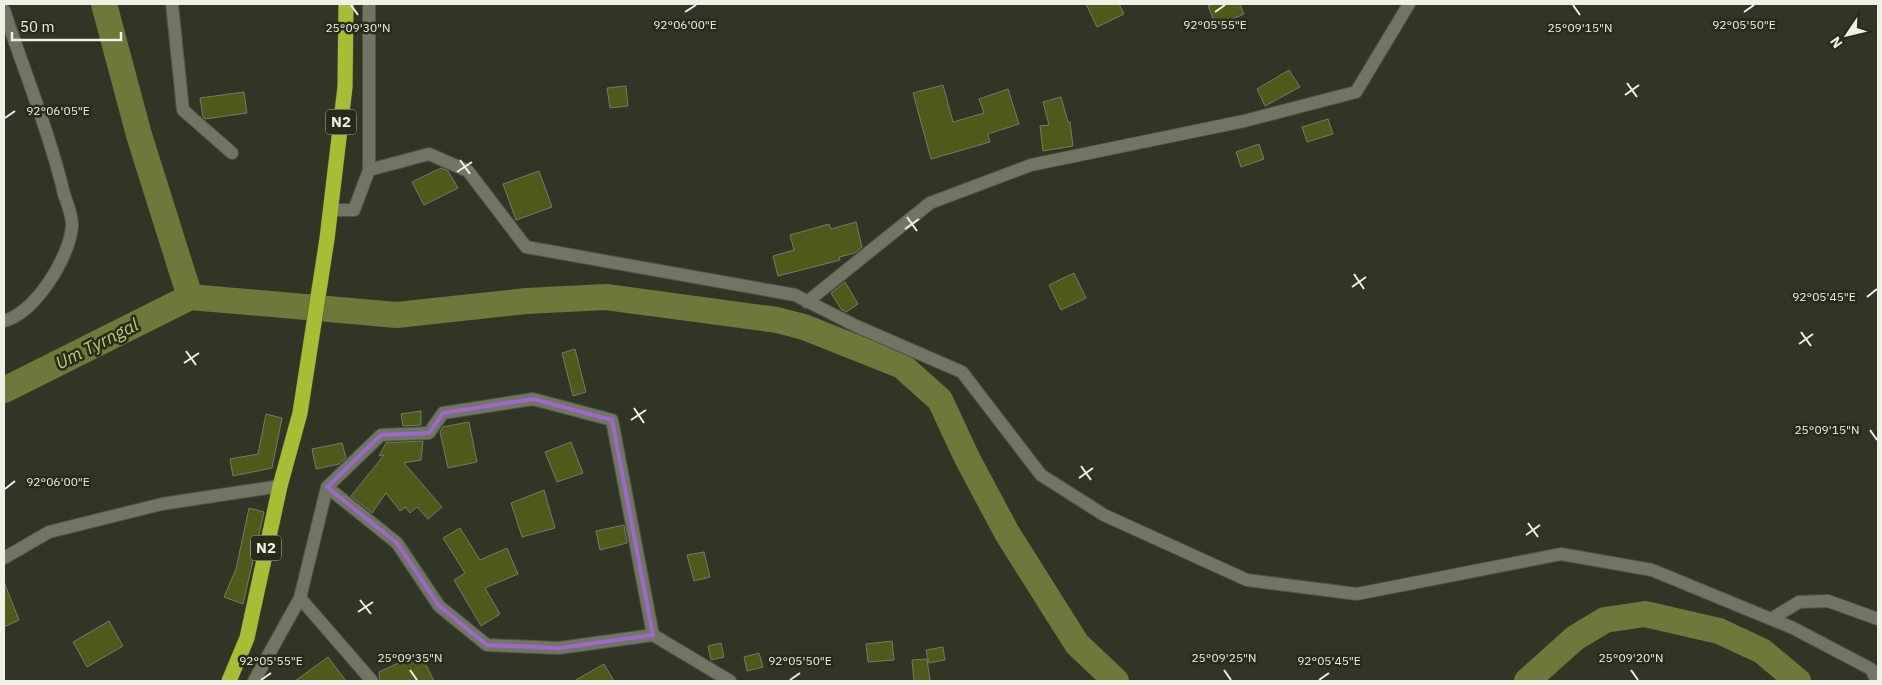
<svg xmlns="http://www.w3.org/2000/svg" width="1882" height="685" viewBox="0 0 1882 685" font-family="'IBM Plex Sans',sans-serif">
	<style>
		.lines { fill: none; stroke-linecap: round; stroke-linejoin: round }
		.river { stroke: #6c793a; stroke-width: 26 }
		.building { fill: #4e5a19; stroke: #757a67 }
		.street-casing { stroke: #505445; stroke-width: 14 }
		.highway-casing { stroke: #505445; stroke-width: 16 }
		.street { stroke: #717563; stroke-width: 12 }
		.highway { stroke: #a6be33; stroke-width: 15 }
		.marked { fill: none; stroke: #9e67cb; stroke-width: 4; stroke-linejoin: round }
		.ticks { fill: none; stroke: #eef1e6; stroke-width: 2 }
		.labels { text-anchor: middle; stroke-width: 5; stroke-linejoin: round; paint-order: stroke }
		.shield { fill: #272b1b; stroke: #b2b6a9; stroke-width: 1 }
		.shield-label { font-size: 15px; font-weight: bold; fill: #eef1e6 }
		.water-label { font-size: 18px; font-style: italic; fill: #b8cc70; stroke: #272b1b }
		.ticks-label { font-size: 12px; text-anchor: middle; fill: #eef1e6; stroke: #272b1b; stroke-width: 5; stroke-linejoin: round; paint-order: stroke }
	</style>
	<rect width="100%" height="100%" fill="#313525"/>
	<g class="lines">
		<g class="river">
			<path d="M104,4L139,135L190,297"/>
			<path d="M190,297L397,315L526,301L606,297L777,320L804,327L902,366L940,400L967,458L1007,533L1077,644L1116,681"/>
			<path d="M4,390L190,297"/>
			<path d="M1527,681L1575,638L1605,620L1645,614L1719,631L1762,651L1798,681"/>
		</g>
	</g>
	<g class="building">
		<path d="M1086,4H1119L1124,14L1097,27Z"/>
		<path d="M1214,4H1240L1244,14L1216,26L1208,6Z"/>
		<path d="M1289,70L1300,87L1265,106L1257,89Z"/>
		<path d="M943,85L953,122L984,113L979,99L1008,89L1019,124L988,134L990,142L931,159L913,93Z"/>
		<path d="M626,86L628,106L610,108L607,88Z"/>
		<path d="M244,92L247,113L205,119L203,117L200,98Z"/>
		<path d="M1061,97L1068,122H1070L1073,146L1043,151L1040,126L1049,125L1043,102Z"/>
		<path d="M1328,119L1333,134L1307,142L1302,127Z"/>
		<path d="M1259,144L1264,159L1241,167L1236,152Z"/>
		<path d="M441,168L448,171L458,188L424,205L412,182Z"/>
		<path d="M539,171L552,207L516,220L503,184Z"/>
		<path d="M856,222L862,247L855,253L839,257L840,260L778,276L773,256L794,250L790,235L829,224L831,229Z"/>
		<path d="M1074,273L1086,298L1061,310L1049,285Z"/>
		<path d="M845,282L858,304L846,312L841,309L831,293Z"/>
		<path d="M575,349L586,392L573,396L562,353Z"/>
		<path d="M421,411V425L403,426L401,414Z"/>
		<path d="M266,414L282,418L272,468L233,476L230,459L258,454Z"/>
		<path d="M469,422L477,462L448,468L440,432L443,427Z"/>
		<path d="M423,441L421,460L404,463L442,507L428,519L417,507L410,513L405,507L400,511L386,493L372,513L351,496L384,455L379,456L386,443Z"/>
		<path d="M571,442L583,473L557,482L545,452Z"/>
		<path d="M342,443L346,458L339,464L316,469L312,449Z"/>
		<path d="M544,490L555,528L522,537L511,503Z"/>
		<path d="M249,508L264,512L243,604L224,597L236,569Z"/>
		<path d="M624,525L627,543L600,550L596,531Z"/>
		<path d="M460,528L480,560L507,548L518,574L485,588L500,614L481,626L454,580L465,573L443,538Z"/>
		<path d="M704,552L710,577L694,581L687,555Z"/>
		<path d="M4,582L19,620L4,627Z"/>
		<path d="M109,621L123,646L87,667L73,642Z"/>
		<path d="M892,641L894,660L868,662L866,644Z"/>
		<path d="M721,643L724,657L711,660L708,646Z"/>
		<path d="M943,647L945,660L929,663L926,650Z"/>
		<path d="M420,653L434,681H380L379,672Z"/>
		<path d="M759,653L763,667L747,671L744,657Z"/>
		<path d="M328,657L346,681H295Z"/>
		<path d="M927,659L930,681H914L912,660Z"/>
		<path d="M604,664L614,681H574Z"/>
	</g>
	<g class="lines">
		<defs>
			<g id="street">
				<path d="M172,4L183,110L232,153"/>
				<path d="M4,10C24,71 49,131 64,194C67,203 73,217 72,227C69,258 35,313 4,321"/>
				<path d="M369,170V4"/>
				<path d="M331,210H354L369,170L429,154L468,171L526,247L795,295L856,326L962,372L1041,475L1104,515L1247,580L1357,594L1561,554L1652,570L1793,628L1871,669L1877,681"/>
				<path d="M807,302L930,203L1031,165L1244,121L1356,92L1409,4"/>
				<path d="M327,487L397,543L439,606L487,645L559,648L653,635"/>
				<path d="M4,558L49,532L162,504L280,486"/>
				<path d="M300,598L372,681"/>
				<path d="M1771,619L1799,602L1828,601L1878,619"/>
				<path d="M254,681L300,598L327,487L381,435L429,433L443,413L533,399L612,420L653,635L730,681"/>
			</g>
			<path id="highway" d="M229,681L247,638L280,486L300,413L327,239L345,87L346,4"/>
		</defs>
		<use href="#street" class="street-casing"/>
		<use href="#highway" class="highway-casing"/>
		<use href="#street" class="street"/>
		<use href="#highway" class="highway"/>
	</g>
	<path class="marked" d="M533,399L612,420L653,635L559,648L487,645L439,606L397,543L327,487L381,435L429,433L443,413Z"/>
	<path class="ticks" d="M351,5L358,15M1573,5L1580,15M685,12L696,5M1215,12L1225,5M1744,12L1754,5M1627,83L1637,97M1625,95L1639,85M5,118L15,111M460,160L470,174M457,172L472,162M907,217L917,231M905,229L919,219M1354,274L1364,289M1352,287L1366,277M1867,297L1877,289M1801,332L1811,346M1799,344L1813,334M186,351L196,365M184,363L199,353M634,408L644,423M631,420L646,410M1870,430L1877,440M1081,466L1091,480M1079,478L1093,468M5,489L15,481M1528,523L1538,537M1526,535L1540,525M360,600L371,614M358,612L373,602M410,670L417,680M1224,670L1231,680M1631,670L1638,680M261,680L271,673M790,680L800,673M1319,680L1329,673"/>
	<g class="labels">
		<g class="shield">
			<rect x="326" y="109.5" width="30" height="25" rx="4"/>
			<rect x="251" y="535.5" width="30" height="25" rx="4"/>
		</g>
		<g class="shield-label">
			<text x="341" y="127">N2</text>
			<text x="266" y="553">N2</text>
		</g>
		<g class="water-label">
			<text transform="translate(97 344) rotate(-27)" y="6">Um Tyrngal</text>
		</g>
	</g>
	<g class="ticks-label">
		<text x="1215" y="29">92°05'55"E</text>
		<text x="1744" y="29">92°05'50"E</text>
		<text x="685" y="29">92°06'00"E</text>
		<text x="1580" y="32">25°09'15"N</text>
		<text x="358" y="32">25°09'30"N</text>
		<text x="58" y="115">92°06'05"E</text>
		<text x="1824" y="301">92°05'45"E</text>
		<text x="1827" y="434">25°09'15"N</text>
		<text x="58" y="486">92°06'00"E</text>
		<text x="410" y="662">25°09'35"N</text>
		<text x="1224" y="662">25°09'25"N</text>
		<text x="1631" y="662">25°09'20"N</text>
		<text x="271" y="665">92°05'55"E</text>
		<text x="800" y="665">92°05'50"E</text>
		<text x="1329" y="665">92°05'45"E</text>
	</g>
	<rect width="1882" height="685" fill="none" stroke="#eef1e6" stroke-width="10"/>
	<g transform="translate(1847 35) rotate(235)" stroke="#272b1b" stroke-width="4" paint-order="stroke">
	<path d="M0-4L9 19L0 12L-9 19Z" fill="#eef1e6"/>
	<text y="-8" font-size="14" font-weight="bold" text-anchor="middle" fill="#eef1e6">N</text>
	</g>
	<path d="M12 32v8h109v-8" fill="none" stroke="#eef1e6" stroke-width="2.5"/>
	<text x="20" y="32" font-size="15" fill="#eef1e6" stroke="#272b1b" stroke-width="4" paint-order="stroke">50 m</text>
</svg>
